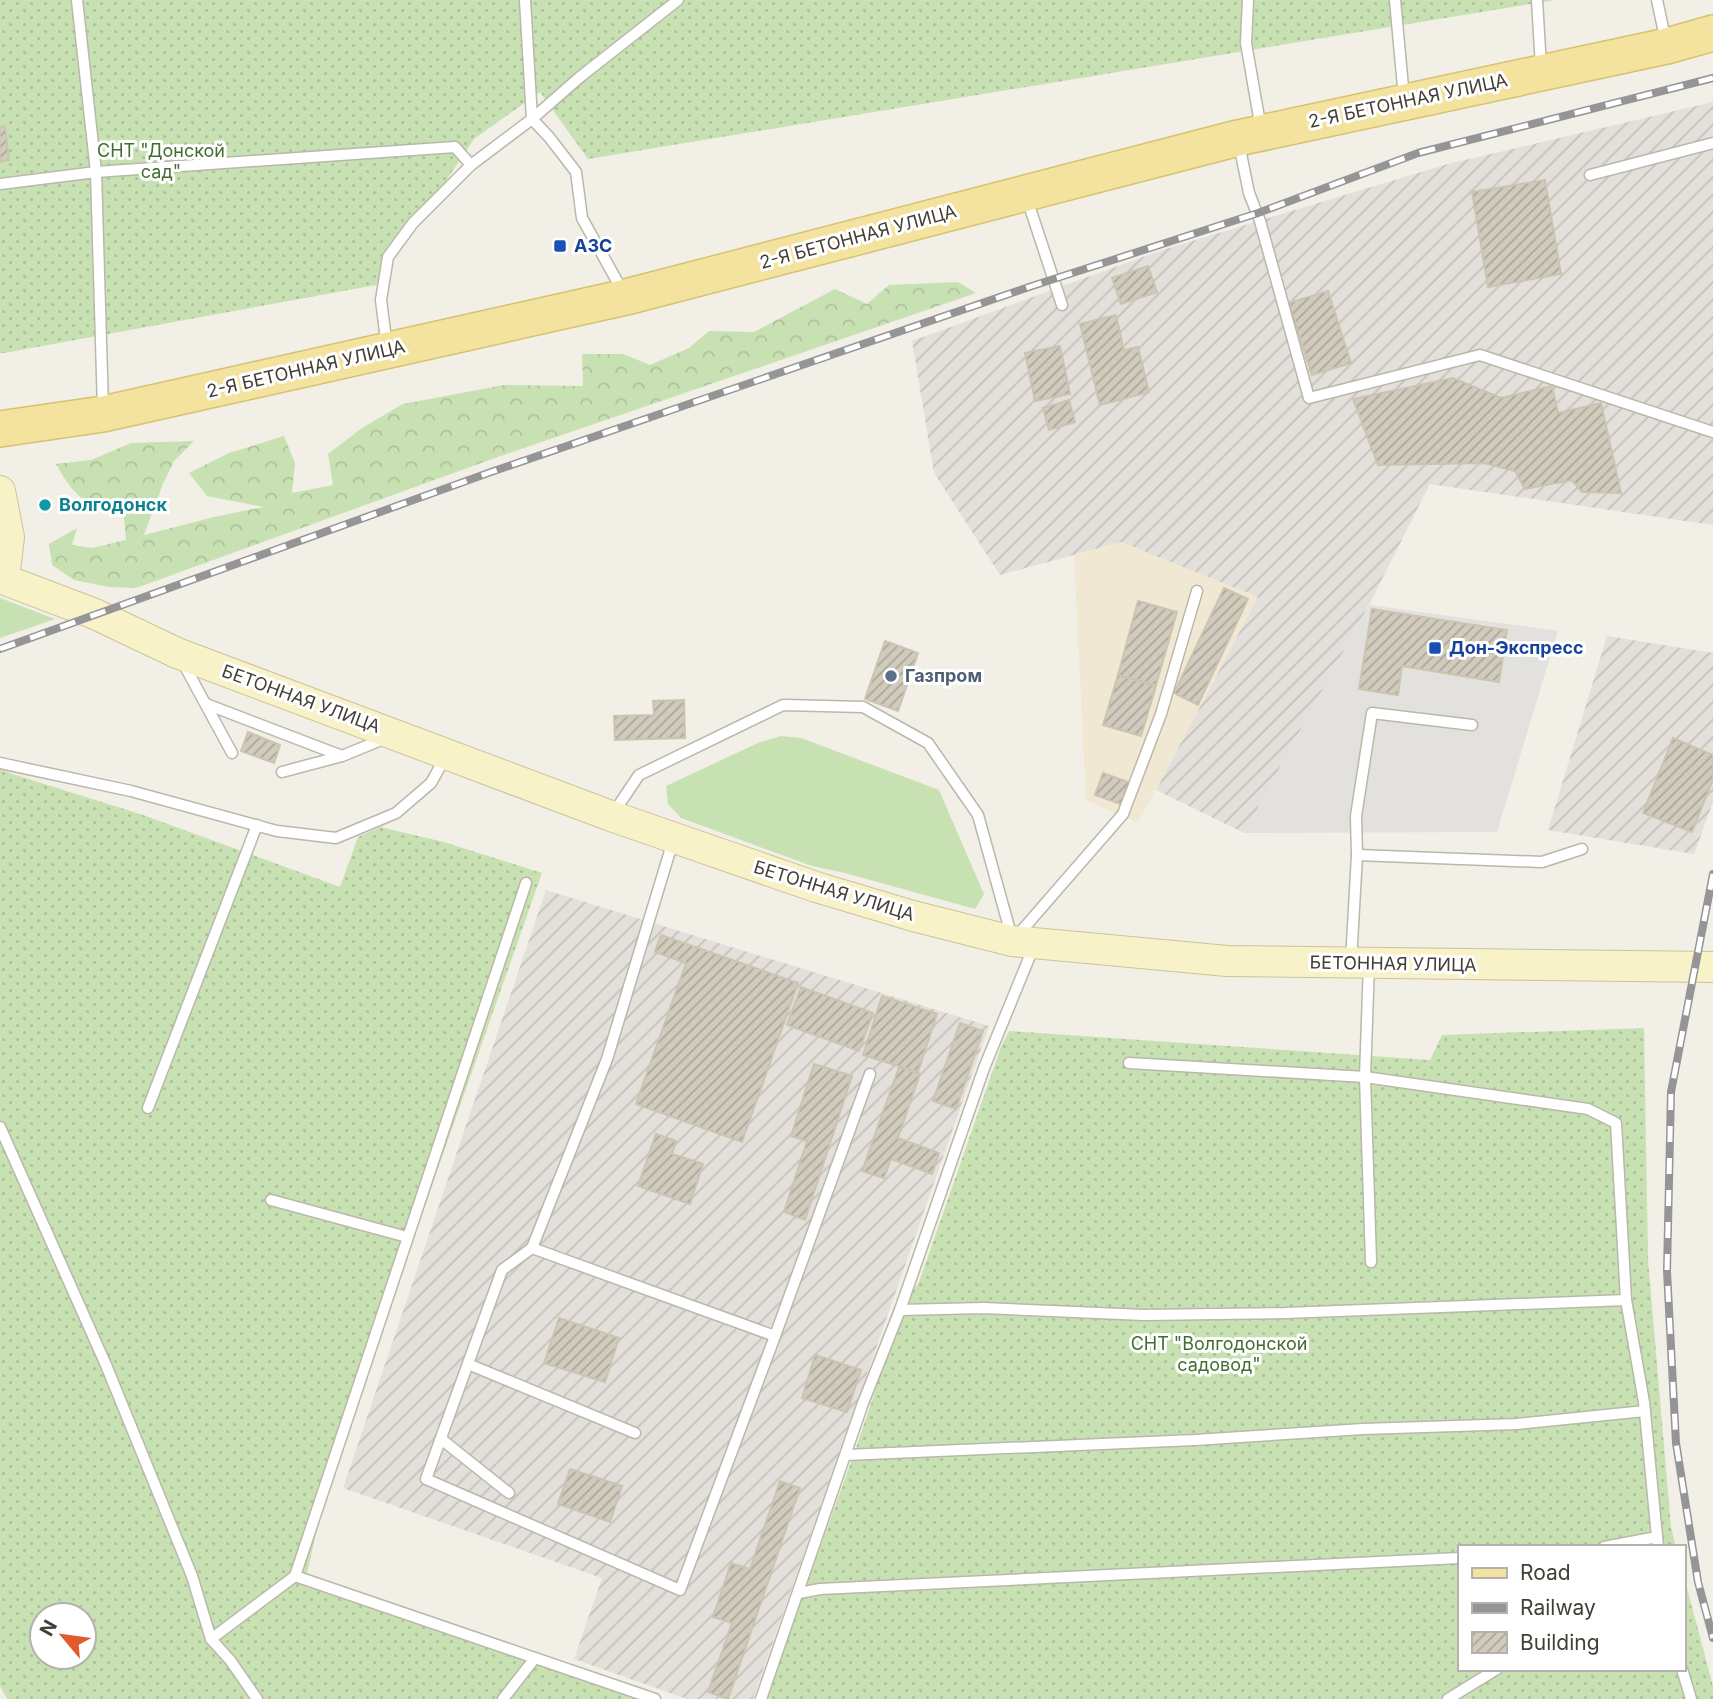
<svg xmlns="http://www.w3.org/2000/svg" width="1713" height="1699" viewBox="0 0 1713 1699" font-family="Inter,sans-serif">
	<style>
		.commercial { fill: #f1e8d3 }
		.industrial { fill: url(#industrial-furrows) }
		.grass { fill: #c8e1b3 }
		.forest { fill: url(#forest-crowns) }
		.garden { fill: url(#garden-dots); fill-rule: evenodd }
		.parking { fill: #e2e1de }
		.building { fill: url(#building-hatch); stroke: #cbc4b1; stroke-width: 2 }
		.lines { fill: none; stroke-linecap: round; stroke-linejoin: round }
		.lane-casing { stroke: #bbb7aa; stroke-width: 13 }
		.secondary-casing { stroke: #ccc49a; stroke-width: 32 }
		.primary-casing { stroke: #d6c270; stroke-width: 38 }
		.lane { stroke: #fff; stroke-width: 10 }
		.secondary { stroke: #f8f2c9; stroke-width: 30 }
		.primary { stroke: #f3e39e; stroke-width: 35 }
		.rail-casing { stroke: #959595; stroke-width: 8 }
		.rail { stroke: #fff; stroke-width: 5; stroke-dasharray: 16; stroke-linecap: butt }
		.transit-dot { fill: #1a4fb4; stroke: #fff; stroke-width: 2.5 }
		.culture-dot { fill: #0f9aa8; stroke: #fff; stroke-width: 2.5 }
		.service-dot { fill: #5c6f8a; stroke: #fff; stroke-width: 2.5 }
		.labels { text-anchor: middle; stroke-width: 6; stroke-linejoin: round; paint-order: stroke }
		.street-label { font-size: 18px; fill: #433f36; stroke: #fff }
		.park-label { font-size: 18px; fill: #416e30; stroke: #fff }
		.transit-label { font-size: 18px; font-weight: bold; fill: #164399; stroke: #fff; text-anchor: start }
		.culture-label { font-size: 18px; font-weight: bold; fill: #0d838f; stroke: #fff; text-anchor: start }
		.service-label { font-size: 18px; font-weight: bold; fill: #4e5e75; stroke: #fff; text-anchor: start }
	</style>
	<defs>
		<pattern id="industrial-furrows" width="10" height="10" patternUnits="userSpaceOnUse" patternTransform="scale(1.75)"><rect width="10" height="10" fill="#e3e0db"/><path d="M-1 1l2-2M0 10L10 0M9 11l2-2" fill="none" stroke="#c4c1bd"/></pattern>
		<pattern id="forest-crowns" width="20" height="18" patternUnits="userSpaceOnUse" patternTransform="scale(1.75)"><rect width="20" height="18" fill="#c8e1b3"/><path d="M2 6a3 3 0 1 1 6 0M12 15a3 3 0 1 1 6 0" fill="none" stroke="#adc29b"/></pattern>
		<pattern id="garden-dots" width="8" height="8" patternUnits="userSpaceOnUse" patternTransform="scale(1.75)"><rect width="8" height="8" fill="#c8e1b3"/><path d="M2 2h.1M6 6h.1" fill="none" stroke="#adc29b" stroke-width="1.8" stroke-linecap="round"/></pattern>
		<pattern id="building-hatch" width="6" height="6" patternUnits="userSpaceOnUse" patternTransform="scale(1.75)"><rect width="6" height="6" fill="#d1cbbd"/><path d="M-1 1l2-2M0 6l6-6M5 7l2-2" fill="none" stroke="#aba69a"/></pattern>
	</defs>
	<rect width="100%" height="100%" fill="#f1efe6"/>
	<path class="commercial" d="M1121,542L1258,597L1138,823L1086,800L1074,556Z"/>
	<g class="industrial">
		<path d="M1713,102V525L1430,484L1369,605L1244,833L1156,790L1258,597L1121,542L1000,575L934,473L912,341L1159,251L1448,164Z"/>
		<path d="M1607,636L1713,653V802L1694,854L1548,830Z"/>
		<path d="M546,890L989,1026L753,1699H687L574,1659L602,1578L343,1488Z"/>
	</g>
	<g class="grass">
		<path d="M0,598L55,619L0,638Z"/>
		<path d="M781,736L801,738L939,790L984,894L975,909L845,873L812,866L681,818L668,804L666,786L758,743Z"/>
	</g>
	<path class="forest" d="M958,282L976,293L495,458L136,588L109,587L74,580L52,565L49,544L77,528L72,545L92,548L126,540L124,518C86,502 77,502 56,464L91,460L131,443L194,441L174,461L163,484L144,535L214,517L264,507L207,496L189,473L229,453L284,436L295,463L292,493L333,485L328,454L362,428L403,404L504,385L583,386L582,354H623L650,365L689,348L709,331L754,332L835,289L867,304L889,285Z"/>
	<g class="garden">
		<path d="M0,0H1555L588,159L540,92L474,139L376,285L4,353H0Z"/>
		<path d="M0,770L143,815L340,887L358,837L380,827L444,842L542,873L329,1478L304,1586L640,1699H7L0,1686ZM42,1615H84V1657H42Z"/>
		<path d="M1644,1028L1648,1259L1671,1527L1676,1547H1459V1669H1683V1573L1713,1686V1699H765L854,1454L905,1302L919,1282L1001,1047L1009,1031L1430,1060L1442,1035Z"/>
	</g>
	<path class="parking" d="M1369,605L1558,631L1497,832L1244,833Z"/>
	<g class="building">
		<path d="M5,126L9,160L0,162V127Z"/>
		<path d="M1545,180L1561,274L1488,287L1472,192Z"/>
		<path d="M1148,266L1157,292L1121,304L1112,278Z"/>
		<path d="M1328,291L1351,363L1312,375L1289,303Z"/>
		<path d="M1116,315L1124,350L1138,347L1149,392L1100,405L1080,324Z"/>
		<path d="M1060,346L1070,394L1035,401L1025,353Z"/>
		<path d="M1453,378L1501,398L1552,386L1558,413L1601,403L1621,493L1582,492L1572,480L1525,489L1515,471L1484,463L1378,465L1353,399Z"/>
		<path d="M1069,400L1075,422L1049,430L1043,408Z"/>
		<path d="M1224,588L1248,599L1198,705L1174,693Z"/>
		<path d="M1138,601L1177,612L1156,685L1118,675Z"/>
		<path d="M1372,609L1507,630L1499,682L1402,666L1398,695L1359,689Z"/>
		<path d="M885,641L918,653L898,711L865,699Z"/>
		<path d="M1118,675L1156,686L1141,736L1103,725Z"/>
		<path d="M684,700L685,738L615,740L614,716L654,715L653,701Z"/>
		<path d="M248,732L280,745L274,763L241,751Z"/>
		<path d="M1673,738L1713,755V779L1692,832L1643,813Z"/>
		<path d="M1103,773L1131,783L1123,805L1095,795Z"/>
		<path d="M661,935L798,983L742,1142L636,1104L686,963L655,952Z"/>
		<path d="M801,987L873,1013L859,1051L787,1025Z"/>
		<path d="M882,996L937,1014L918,1072L863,1055Z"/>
		<path d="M960,1023L983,1031L956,1109L933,1101Z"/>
		<path d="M814,1064L852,1076L805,1220L784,1212L807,1141L791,1136Z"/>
		<path d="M899,1067L920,1074L898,1138L939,1153L932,1174L891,1159L884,1178L862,1171Z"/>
		<path d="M656,1134L676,1141L672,1154L703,1164L690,1204L638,1186Z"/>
		<path d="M559,1318L619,1338L605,1382L544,1363Z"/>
		<path d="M815,1355L861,1370L847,1412L802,1398Z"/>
		<path d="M570,1469L622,1486L610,1522L558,1504Z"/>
		<path d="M780,1481L800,1488L728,1699L708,1692L732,1623L713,1617L731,1563L750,1569Z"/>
	</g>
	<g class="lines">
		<defs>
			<g id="lane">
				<path d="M77,0L96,172L103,409"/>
				<path d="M525,0L532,119L549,137L576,172L582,218L623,292"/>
				<path d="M1248,0L1246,43L1261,129"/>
				<path d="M1395,0L1404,98"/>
				<path d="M1537,0L1541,67"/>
				<path d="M1657,0L1666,42"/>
				<path d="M1239,144L1249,193L1260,221L1309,398L1480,355L1713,432"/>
				<path d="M1590,175L1713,143"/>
				<path d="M0,184L96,172L455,147L471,165"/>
				<path d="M1027,199L1062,305"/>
				<path d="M387,347L381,300L388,257L413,223L471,165L532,119L580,77L678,0"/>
				<path d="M182,661L232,753"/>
				<path d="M206,704L342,756"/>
				<path d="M0,763L131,791L277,831L336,838L396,813L431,783L446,756"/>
				<path d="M282,772L342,756L386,738"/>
				<path d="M612,815L639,775L783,705L863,707L928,743L978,815L1012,938"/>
				<path d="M673,841L607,1059L532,1248L775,1336L870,1074"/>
				<path d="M1357,855L1542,862L1582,849"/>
				<path d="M1017,936L1123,814L1161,714L1197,591"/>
				<path d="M1351,961L1357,855L1356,816L1372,713L1472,725"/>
				<path d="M1369,964L1365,1077L1371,1262"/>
				<path d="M148,1108L257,825"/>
				<path d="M0,1127L106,1365L192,1576L211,1639L230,1660L257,1699"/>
				<path d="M271,1200L407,1237"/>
				<path d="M532,1248L502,1270L426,1479L680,1590L775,1336"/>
				<path d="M1626,1300L1644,1402L1658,1547"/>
				<path d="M900,1310L984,1308L1144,1315L1286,1313L1626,1300L1616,1123L1588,1109L1365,1077L1129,1063"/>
				<path d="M468,1364L635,1433"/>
				<path d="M441,1439L509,1493"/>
				<path d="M846,1455L1195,1440L1363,1429L1517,1424L1645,1411"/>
				<path d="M1604,1547L1657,1537"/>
				<path d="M295,1576L526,883"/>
				<path d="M799,1593L820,1589L1459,1558"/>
				<path d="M211,1639L295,1576L655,1699"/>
				<path d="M1682,1669L1691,1699"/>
				<path d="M503,1699L535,1658"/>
				<path d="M761,1699L863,1403L900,1310L984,1068L1034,946"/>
				<path d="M1448,1699L1497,1669"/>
			</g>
			<g id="secondary">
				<path d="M0,491L9,537L4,579"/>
				<path d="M0,578L95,614L177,653L611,816L816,887L913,916L1012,941L1227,961L1713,967"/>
			</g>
			<path id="primary" d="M0,429L103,414L626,297L1238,138L1667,46L1713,33"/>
		</defs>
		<use href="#lane" class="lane-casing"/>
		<use href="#secondary" class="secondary-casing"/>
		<use href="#primary" class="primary-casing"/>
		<use href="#lane" class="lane"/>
		<use href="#secondary" class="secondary"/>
		<use href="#primary" class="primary"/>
		<defs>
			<g id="rail">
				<path d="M0,649L491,472L1029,287L1258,213L1418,153L1713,78"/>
				<path d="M1713,874L1671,1092L1667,1271L1676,1443L1698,1582L1713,1638"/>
			</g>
		</defs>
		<use href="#rail" class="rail-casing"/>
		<use href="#rail" class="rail"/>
	</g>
	<g class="transit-dot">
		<rect x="553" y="239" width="14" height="14" rx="3.5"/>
		<rect x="1428" y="641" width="14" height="14" rx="3.5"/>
	</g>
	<circle class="culture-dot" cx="45" cy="505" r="7"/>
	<circle class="service-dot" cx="891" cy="676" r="7"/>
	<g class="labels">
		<g class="street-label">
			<text transform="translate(1408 101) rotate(-12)" y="6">2-Я БЕТОННАЯ УЛИЦА</text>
			<text transform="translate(858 237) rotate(-15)" y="6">2-Я БЕТОННАЯ УЛИЦА</text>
			<text transform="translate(306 369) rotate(-13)" y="6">2-Я БЕТОННАЯ УЛИЦА</text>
			<text transform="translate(301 699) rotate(20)" y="6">БЕТОННАЯ УЛИЦА</text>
			<text transform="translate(834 891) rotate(17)" y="6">БЕТОННАЯ УЛИЦА</text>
			<text transform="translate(1393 964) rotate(1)" y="6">БЕТОННАЯ УЛИЦА</text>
		</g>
		<g class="park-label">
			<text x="161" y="157">СНТ "Донской<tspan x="161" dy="21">сад"</tspan></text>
			<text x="1219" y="1350">СНТ "Волгодонской<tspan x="1219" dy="21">садовод"</tspan></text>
		</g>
		<g class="transit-label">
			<text x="574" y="252">АЗС</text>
			<text x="1449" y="654">Дон-Экспресс</text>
		</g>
		<g class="culture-label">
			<text x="59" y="511">Волгодонск</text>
		</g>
		<g class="service-label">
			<text x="905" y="682">Газпром</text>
		</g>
	</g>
	<rect x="1458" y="1545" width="228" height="126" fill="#ffffff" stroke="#b4b2af" stroke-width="2"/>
	<rect x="1472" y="1568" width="35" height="10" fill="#f3e39e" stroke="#b4b2af" stroke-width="2"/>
	<text x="1520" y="1580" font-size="21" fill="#433f36">Road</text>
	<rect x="1472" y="1603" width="35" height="10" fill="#959595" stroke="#b4b2af" stroke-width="2"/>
	<text x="1520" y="1615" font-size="21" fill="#433f36">Railway</text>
	<rect x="1472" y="1632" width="35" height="21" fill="url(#building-hatch)" stroke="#b4b2af" stroke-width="2"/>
	<text x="1520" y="1650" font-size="21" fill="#433f36">Building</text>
	<g transform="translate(63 1636) rotate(299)"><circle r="33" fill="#ffffff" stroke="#b4b2af" stroke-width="2"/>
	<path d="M0-5L12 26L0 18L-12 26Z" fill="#e15b2d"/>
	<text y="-10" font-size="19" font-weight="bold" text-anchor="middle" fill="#433f36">N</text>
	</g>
</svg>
